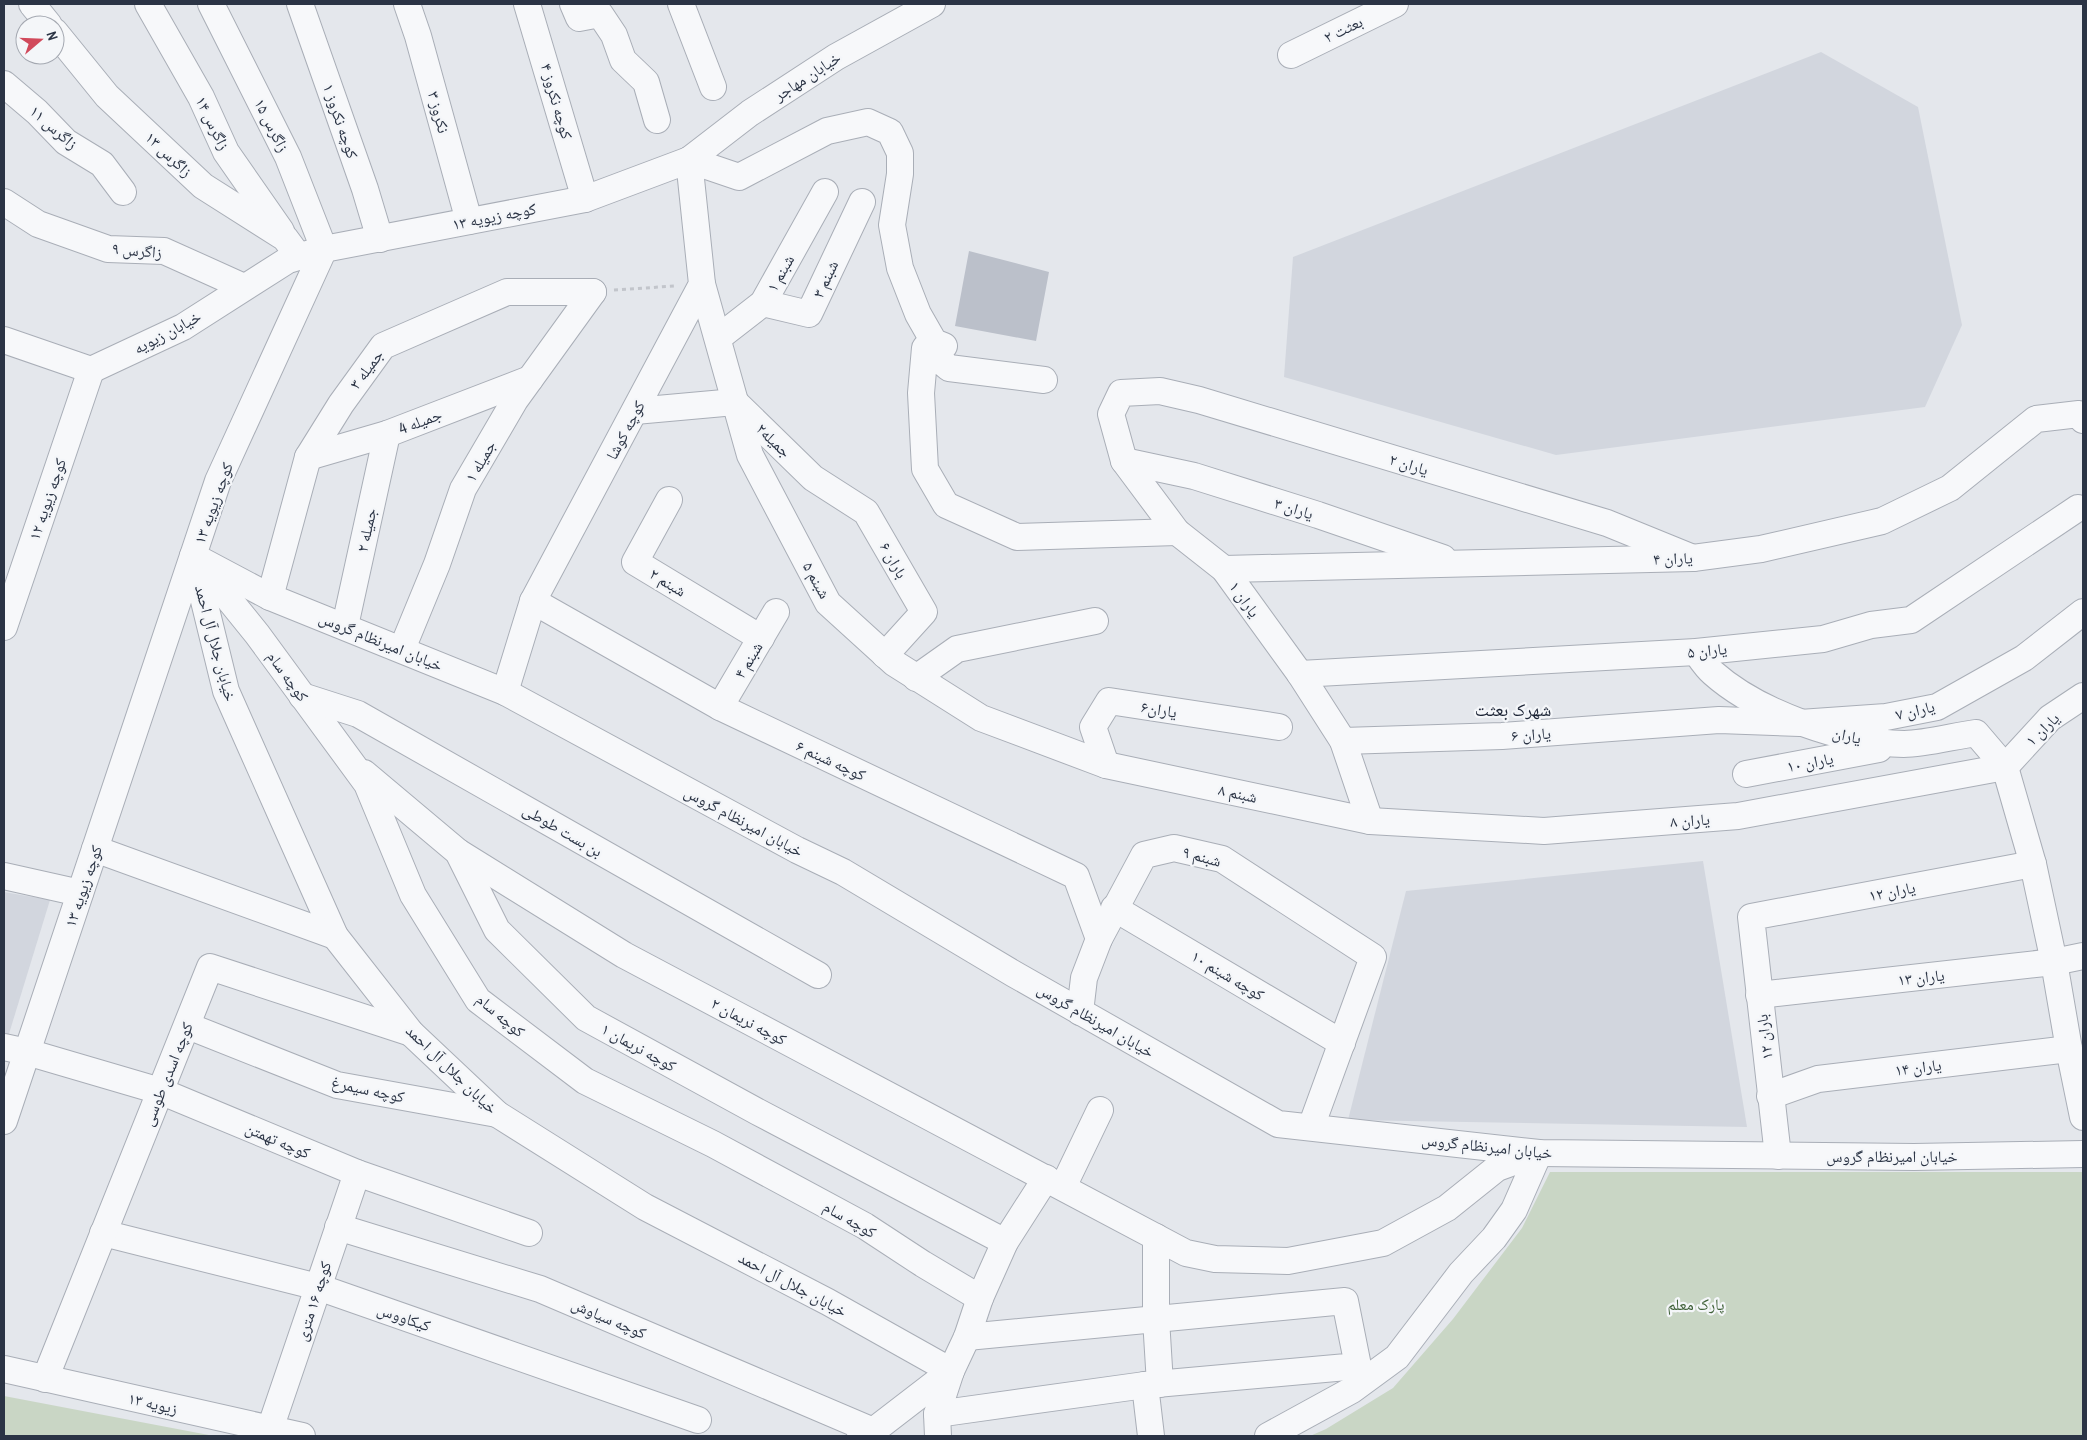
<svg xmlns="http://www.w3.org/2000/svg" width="2087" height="1440" viewBox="0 0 2087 1440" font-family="'Archivo Narrow','Noto Naskh Arabic',sans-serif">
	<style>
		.built { fill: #d2d6de }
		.green { fill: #c9d6c5 }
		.building { fill: #bbc0ca }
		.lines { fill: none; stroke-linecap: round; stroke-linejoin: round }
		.minor-casing { stroke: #a9aeb7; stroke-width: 28 }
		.path { stroke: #c2c5cb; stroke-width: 3; stroke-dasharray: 4 4; stroke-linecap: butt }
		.minor { stroke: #f7f8fa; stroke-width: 26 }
		.labels { text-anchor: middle; stroke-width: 4.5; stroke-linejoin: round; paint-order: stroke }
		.street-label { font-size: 16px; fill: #2b3445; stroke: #f4f6f9 }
		.park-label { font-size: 16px; fill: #3f6138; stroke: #f4f6f9 }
		.neighbourhood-label { font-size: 18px; fill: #1d2536; stroke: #f4f6f9 }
	</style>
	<rect width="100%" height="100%" fill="#e4e7ec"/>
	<g class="built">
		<path d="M1821,52L1918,107L1962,325L1925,407L1556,455L1284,377L1293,257Z"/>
		<path d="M1703,861L1747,1127L1348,1120L1406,891Z"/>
		<path d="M4,892L50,900L8,1037H4Z"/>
	</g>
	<g class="green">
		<path d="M1550,1172H2083V1436H1310L1326,1429L1393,1388L1453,1319L1522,1228Z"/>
		<path d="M4,1396L214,1436H4Z"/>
	</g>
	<path class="building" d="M969,251L1049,272L1036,341L955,326Z"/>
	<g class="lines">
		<defs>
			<g id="minor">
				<path d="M32,4L49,25"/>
				<path d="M148,4L201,97L226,152L281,231"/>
				<path d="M300,4L365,189L380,239"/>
				<path d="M407,4L418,36L469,221"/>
				<path d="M527,4L585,199"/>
				<path d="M573,4L579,18L600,14L614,35L623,60L646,82L657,120"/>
				<path d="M681,4L713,87"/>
				<path d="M55,32L107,96L203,186L285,238L299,257"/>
				<path d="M1291,55L1395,4"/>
				<path d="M4,84L37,112L66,142L102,164L123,192"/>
				<path d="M689,160L739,177L827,131L868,122L890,132L900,153V174L892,225L900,268L918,314L934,342L944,346"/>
				<path d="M4,202L38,224L108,249L164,251L244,287"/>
				<path d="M702,284L750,455L828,603L894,663L981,718L1106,765L1370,821L1544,831L1738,816L2005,767"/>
				<path d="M763,303L809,314L862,202"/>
				<path d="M718,338L763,303L825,192"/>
				<path d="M4,340L91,370L183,327L288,260L324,249L288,157L211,4"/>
				<path d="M1044,380L949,368L925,348L921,393L925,469L946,505L1017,537L1177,532"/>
				<path d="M635,411L735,402L813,478L866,512L924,612L885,655"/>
				<path d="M308,457L387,434L530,379"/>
				<path d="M1124,461L1194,476L1318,515L1443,558"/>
				<path d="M669,500L635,562L761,638"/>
				<path d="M193,556L270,597L505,692L797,850L843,872L1014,974L1278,1124L1539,1153L1914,1157L2083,1154"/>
				<path d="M193,556L226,691L335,936L411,1033L497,1114L645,1207L828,1302L951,1371"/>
				<path d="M202,566L257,634L367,784L413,895L478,1000L585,1081L713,1144L865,1226L923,1264L980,1298"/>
				<path d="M1224,569L1693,558L1761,549L1882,521L1950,488L2036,419L2079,414L2083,420"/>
				<path d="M270,597L308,457L341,404L383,346L507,292H593"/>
				<path d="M533,601L720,707L1076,876L1099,939"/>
				<path d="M345,626L387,434"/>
				<path d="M4,627L91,370"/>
				<path d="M402,649L437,564L463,489L515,400L593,292"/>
				<path d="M1696,652C1701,659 1706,667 1713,673C1758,713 1844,743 1904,744C1925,744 1954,736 1976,733L2005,767L2033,864L2054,962L2069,1049L2083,1117"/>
				<path d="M1300,674L1696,652L1823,639L1871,625L1911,620L2078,508"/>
				<path d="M916,678L957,649L1095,621"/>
				<path d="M505,692L533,601L702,284L689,160"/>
				<path d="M302,696L358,714L818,975"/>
				<path d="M720,707L776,612"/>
				<path d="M1343,741L1502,736L1719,720L1800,723L1886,717L1937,707L2024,658L2083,612"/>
				<path d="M1106,765L1093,727L1109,701L1279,727"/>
				<path d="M2005,767L2050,718L2083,696"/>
				<path d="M364,773L458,852L497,930L586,1018L758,1112L1005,1242"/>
				<path d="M1746,774L1879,749"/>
				<path d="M1370,821L1343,741L1300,674L1224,569L1177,532L1124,461L1111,414L1121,393L1160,391L1199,400L1607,523L1693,558"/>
				<path d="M95,849L335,936"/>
				<path d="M458,852L624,955L1186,1253L1215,1259L1288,1261L1383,1243L1447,1208L1497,1168L1533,1155"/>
				<path d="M4,876L80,893"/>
				<path d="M1114,908L1342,1043"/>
				<path d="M1759,995L2054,962L2083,956"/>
				<path d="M1080,1012L1084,978L1099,939L1144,855L1174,848L1222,859L1373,957L1311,1127"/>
				<path d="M188,1026L337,1085L497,1114"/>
				<path d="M4,1047L27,1052L160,1091L357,1173L529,1233"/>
				<path d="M1770,1096L1818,1079L2069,1049"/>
				<path d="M4,1121L218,481L324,249L585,199L689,160L750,113L836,57L932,4"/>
				<path d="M1778,1156L1751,917L2033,864"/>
				<path d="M1063,1187L1100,1110"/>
				<path d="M338,1227L540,1289L873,1431"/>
				<path d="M103,1233L318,1287L698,1420"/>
				<path d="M1156,1237V1319L1160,1384"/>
				<path d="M4,1369L302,1436"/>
				<path d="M45,1379L210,967L411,1033"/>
				<path d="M1145,1385L1151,1436"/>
				<path d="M937,1414L1145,1385L1358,1366L1345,1301L967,1337"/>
				<path d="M270,1429L357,1173"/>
				<path d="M860,1436L873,1431L951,1371"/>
				<path d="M938,1436L937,1414L951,1371L967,1337L980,1298L1005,1242L1046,1178"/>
				<path d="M1268,1436L1352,1390L1397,1357L1461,1273L1494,1238L1514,1210L1539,1153"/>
			</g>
		</defs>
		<use href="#minor" class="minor-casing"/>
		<path class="path" d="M614,290L675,286"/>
		<use href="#minor" class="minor"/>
	</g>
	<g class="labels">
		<g class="street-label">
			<text transform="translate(1343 29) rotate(-26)" y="6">بعثت ۲</text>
			<text transform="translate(807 76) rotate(-33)" y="6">خیابان مهاجر</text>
			<text transform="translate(557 101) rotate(74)" y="6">کوچه نکروز ۴</text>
			<text transform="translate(439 112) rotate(75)" y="6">نکروز ۳</text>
			<text transform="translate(341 121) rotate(71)" y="6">کوچه نکروز ۱</text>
			<text transform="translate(213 123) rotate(64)" y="6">زاگرس ۱۴</text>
			<text transform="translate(272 125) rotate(63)" y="6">زاگرس ۱۵</text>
			<text transform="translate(54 127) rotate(41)" y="6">زاگرس ۱۱</text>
			<text transform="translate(169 154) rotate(43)" y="6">زاگرس ۱۳</text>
			<text transform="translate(494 216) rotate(-11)" y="6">کوچه زیویه ۱۳</text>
			<text transform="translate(137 250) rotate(5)" y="6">زاگرس ۹</text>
			<text transform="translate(780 273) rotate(-61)" y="6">شبنم ۱</text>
			<text transform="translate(825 279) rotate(-65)" y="6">شبنم ۳</text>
			<text transform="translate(167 332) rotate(-28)" y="6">خیابان زیویه</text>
			<text transform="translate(366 369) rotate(-53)" y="6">جمیله ۳</text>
			<text transform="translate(420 421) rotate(-21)" y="6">جمیله 4</text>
			<text transform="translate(625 430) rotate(-62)" y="6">کوچه کوشا</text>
			<text transform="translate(774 440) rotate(44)" y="6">جمیله۲</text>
			<text transform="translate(480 461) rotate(-60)" y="6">جمیله ۱</text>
			<text transform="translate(1409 464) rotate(17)" y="6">یاران ۲</text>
			<text transform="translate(47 499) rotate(-71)" y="6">کوچه زیویه ۱۲</text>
			<text transform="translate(213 503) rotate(-70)" y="6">کوچه زیویه ۱۳</text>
			<text transform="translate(1294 508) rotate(17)" y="6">یاران ۳</text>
			<text transform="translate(366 530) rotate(-78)" y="6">جمیله ۲</text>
			<text transform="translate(1673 558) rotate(-2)" y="6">یاران ۴</text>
			<text transform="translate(894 560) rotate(60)" y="6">باران ۶</text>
			<text transform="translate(817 580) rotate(61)" y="6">شبنم ۵</text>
			<text transform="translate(668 582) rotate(31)" y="6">شبنم ۲</text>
			<text transform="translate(1245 599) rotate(54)" y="6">یاران ۱</text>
			<text transform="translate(381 641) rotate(22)" y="6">خیابان امیرنظام گروس</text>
			<text transform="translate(216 643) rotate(75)" y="6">خیابان جلال آل احمد</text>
			<text transform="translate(1707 650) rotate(-6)" y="6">یاران ۵</text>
			<text transform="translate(748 660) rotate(-59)" y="6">شبنم ۴</text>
			<text transform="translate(288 676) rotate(54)" y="6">کوچه سام</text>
			<text transform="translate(1159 709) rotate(9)" y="6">یاران۶</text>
			<text transform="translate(1915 710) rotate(-13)" y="6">یاران ۷</text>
			<text transform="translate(2042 729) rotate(-44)" y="6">یاران ۱</text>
			<text transform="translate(1531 734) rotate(-4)" y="6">یاران ۶</text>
			<text transform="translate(1847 735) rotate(12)" y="6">یاران</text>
			<text transform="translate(831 760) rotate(25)" y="6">کوچه شبنم ۶</text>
			<text transform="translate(1810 762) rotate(-11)" y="6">یاران ۱۰</text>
			<text transform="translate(1238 793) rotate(12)" y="6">شبنم ۸</text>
			<text transform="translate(1690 820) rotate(-4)" y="6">یاران ۸</text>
			<text transform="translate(744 821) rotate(28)" y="6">خیابان امیرنظام گروس</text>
			<text transform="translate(563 830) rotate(30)" y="6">بن بست طوطی</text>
			<text transform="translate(1202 856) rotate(15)" y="6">شبنم ۹</text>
			<text transform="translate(83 886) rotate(-71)" y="6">کوچه زیویه ۱۳</text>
			<text transform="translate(1892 891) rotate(-11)" y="6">یاران ۱۲</text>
			<text transform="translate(1228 975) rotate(31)" y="6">کوچه شبنم ۱۰</text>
			<text transform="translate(1921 977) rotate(-6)" y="6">یاران ۱۳</text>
			<text transform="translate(501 1015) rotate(40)" y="6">کوچه سام</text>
			<text transform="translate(1096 1020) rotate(30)" y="6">خیابان امیرنظام گروس</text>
			<text transform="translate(749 1021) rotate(28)" y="6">کوچه نریمان ۲</text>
			<text transform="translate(1764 1037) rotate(-97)" y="6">باران ۱۲</text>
			<text transform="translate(639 1047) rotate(29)" y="6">کوچه نریمان ۱</text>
			<text transform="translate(1918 1067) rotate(-7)" y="6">یاران ۱۴</text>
			<text transform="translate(452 1069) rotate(44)" y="6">خیابان جلال آل احمد</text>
			<text transform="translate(167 1074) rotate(-68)" y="6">کوچه اسدی طوسی</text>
			<text transform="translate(368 1089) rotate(12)" y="6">کوچه سیمرغ</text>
			<text transform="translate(278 1140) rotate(23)" y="6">کوچه تهمتن</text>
			<text transform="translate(1487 1146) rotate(6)" y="6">خیابان امیرنظام گروس</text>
			<text x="1892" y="1162">خیابان امیرنظام گروس</text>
			<text transform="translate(850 1219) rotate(30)" y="6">کوچه سام</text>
			<text transform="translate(793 1284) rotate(28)" y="6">خیابان جلال آل احمد</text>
			<text transform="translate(313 1301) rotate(-72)" y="6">کوچه ۱۶ متری</text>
			<text transform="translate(404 1317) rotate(19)" y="6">کیکاووس</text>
			<text transform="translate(609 1318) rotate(23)" y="6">کوچه سیاوش</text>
			<text transform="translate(153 1403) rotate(13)" y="6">زیویه ۱۳</text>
		</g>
		<g class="park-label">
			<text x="1696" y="1310">پارک معلم</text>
		</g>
		<g class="neighbourhood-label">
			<text x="1513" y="716">شهرک بعثت</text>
		</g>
	</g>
	<rect width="2087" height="1440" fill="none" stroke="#2b3445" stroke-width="10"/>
	<g transform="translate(40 40) rotate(71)"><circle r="24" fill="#f4f6f9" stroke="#a4a8b1"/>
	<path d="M0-4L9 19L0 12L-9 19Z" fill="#d1495b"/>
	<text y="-8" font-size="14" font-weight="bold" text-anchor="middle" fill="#2b3445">N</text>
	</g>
</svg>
